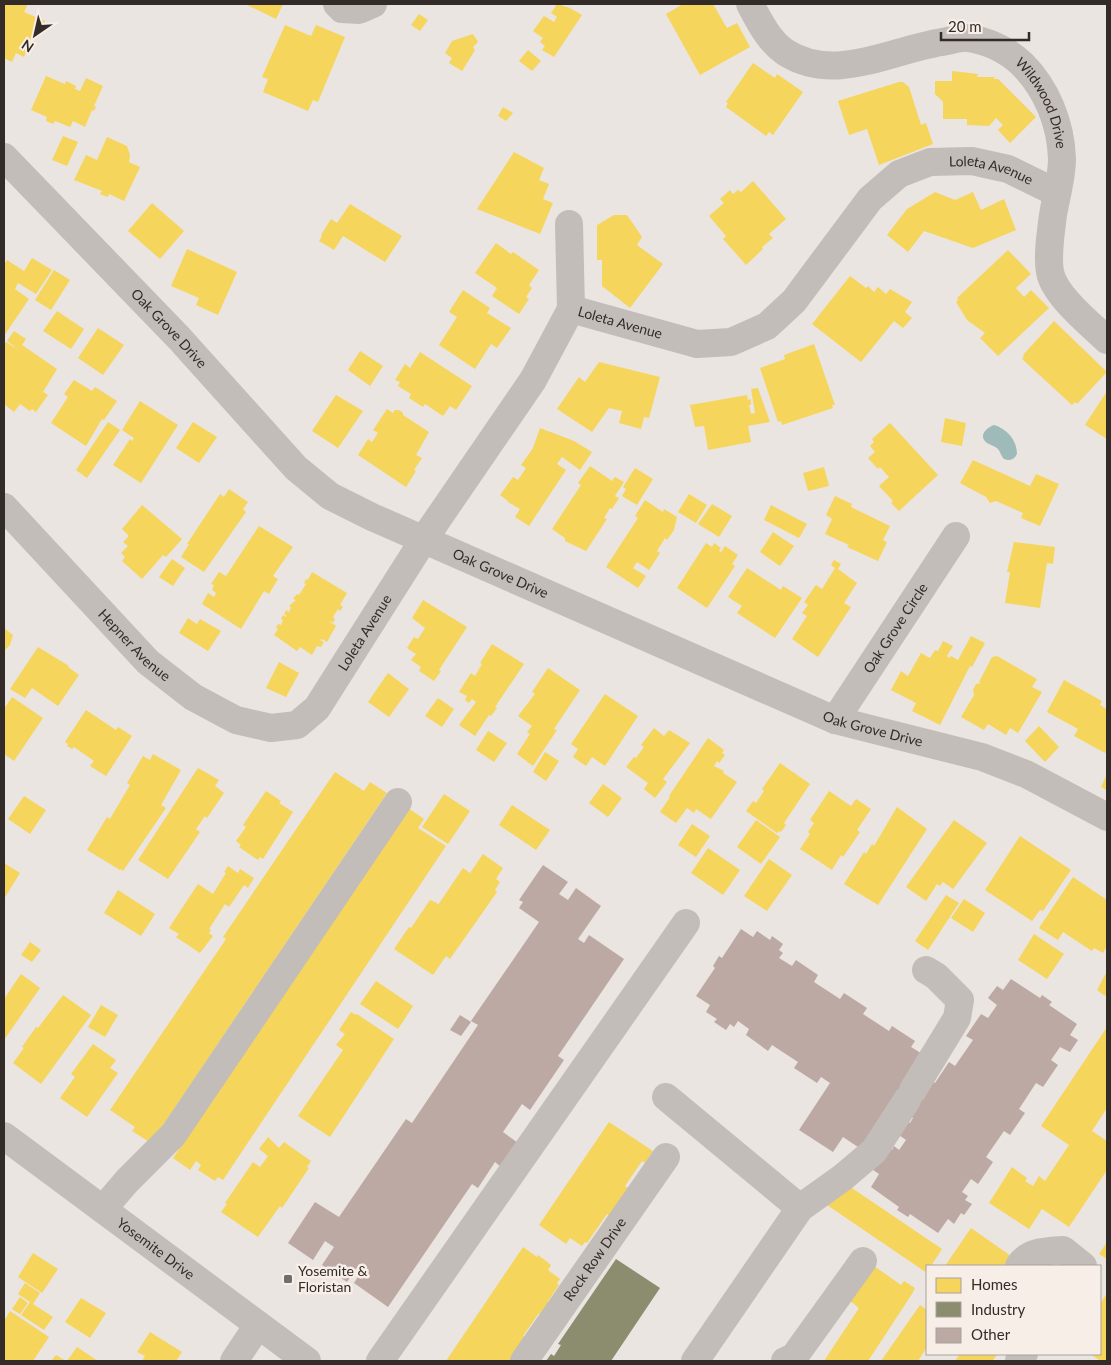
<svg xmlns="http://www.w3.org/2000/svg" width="1111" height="1365" viewBox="0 0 1111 1365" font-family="Lato,sans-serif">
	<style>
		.water { fill: #9ebbb9 }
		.homes { fill: #f6d55c }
		.industry { fill: #8c8c6e }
		.building { fill: #bca9a3 }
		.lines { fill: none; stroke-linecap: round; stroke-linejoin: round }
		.minor { stroke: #c3bdb9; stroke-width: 28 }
		.poi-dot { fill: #736c68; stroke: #f7efe7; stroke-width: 2 }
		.labels { text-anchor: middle; stroke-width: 5; stroke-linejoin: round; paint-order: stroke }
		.street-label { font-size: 14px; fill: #332b28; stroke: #f7efe7 }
		.poi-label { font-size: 14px; fill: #332b28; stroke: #f7efe7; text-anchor: start }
	</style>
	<rect width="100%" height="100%" fill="#eae5e0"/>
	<path class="water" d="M994,425C1007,429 1017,440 1017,454C1014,460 1010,461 1004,459C1001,456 1000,451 998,449C995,446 990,445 987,443C978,436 986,428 994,425Z"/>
	<g class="homes">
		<path d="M4,4H28L24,12L45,21L39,35L35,33L24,57L16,53L12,62L4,58Z"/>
		<path d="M245,4H283L276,19Z"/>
		<path d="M557,4L570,8L582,15L554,57L542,50L545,46L540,42L543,38L533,31L544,16L554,22L557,17L551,13Z"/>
		<path d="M683,4H713L727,28L737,23L750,47L700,75L666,14Z"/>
		<path d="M419,14L428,20L420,31L411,25Z"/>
		<path d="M285,25L311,36L316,25L345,37L318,102L313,100L308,111L263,92L268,79L262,77Z"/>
		<path d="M473,34L478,42L473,47L475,50L462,71L449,63L452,58L445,53L452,41Z"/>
		<path d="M528,50L541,61L532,71L519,61Z"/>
		<path d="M753,63L775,78L777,74L803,92L773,135L769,132L766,136L726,107L728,103L726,102Z"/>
		<path d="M952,71L978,74L977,77H995L994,79H998L1036,117L1010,143L998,130L1003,125L996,118L989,126L967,125V119H943V102L935,94V81H952Z"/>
		<path d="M46,76L65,84L66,81L76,86L75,89L80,91L86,78L103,86L94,106L96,107L94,111L92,110L85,127L73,121L70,127L55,121L53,124L46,121L47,117L31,110Z"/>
		<path d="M899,82H903L909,87L921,125L926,123L933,144L879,165L867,129L849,135L838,101Z"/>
		<path d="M503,107L513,113L506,121L498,116Z"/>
		<path d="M63,136L78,142L67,166L52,160Z"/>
		<path d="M107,137L127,146L130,155L129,162L140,167L124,201L109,194L108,197L100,194L102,191L74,180L86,155L97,160Z"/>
		<path d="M514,152L544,168L539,180L549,184L543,199L553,203L540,234L477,209Z"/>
		<path d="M753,181L786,219L769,234L773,238L762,247L763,249L746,265L723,239L726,236L709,216L724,203L720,199L730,190L733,194L738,190L741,192Z"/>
		<path d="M935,192L955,200L973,192L981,210L1004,199L1016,230L973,248L924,231L908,252L887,235L907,209Z"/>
		<path d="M152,203L184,231L160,259L128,231Z"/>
		<path d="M350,204L402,236L385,262L343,236L334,250L319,241L322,236L321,235L331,219L337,223Z"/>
		<path d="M614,215H627L642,237L637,245L663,264L630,308L602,286V260H597V225Z"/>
		<path d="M496,243L511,254L513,252L539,270L529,285L532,288L526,297L529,299L519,314L492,296L497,288L475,273Z"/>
		<path d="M187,249L237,272L218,315L196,305L199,298L171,286Z"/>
		<path d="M1008,250L1031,274L1016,288L1024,297L1031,290L1049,308L998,356L980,338L985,333L967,320L956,302L958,300L957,298Z"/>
		<path d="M32,258L52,270L36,294L18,283L15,289L29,299L4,336V265L7,260L24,271Z"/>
		<path d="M54,270L70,280L51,310L35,300Z"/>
		<path d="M850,276L866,288L868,286L874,292L878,287L886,294L890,289L912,302L905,312L912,318L903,328L894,321L861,362L812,324Z"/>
		<path d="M463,290L490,308L487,313L511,328L497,348L491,344L475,369L439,345L457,317L449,312Z"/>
		<path d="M57,311L84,329L71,349L43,331Z"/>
		<path d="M1054,321L1107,372L1077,404L1075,402L1072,405L1022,359L1024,356L1023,355Z"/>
		<path d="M98,328L124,345L103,375L78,358Z"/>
		<path d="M14,331L26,339L22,345L57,369L43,392L48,395L36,412L32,409L30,411L20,404L14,412L4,404V345L6,342L19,350L7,341Z"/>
		<path d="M814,344L835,405H832L833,408L782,425L781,421L778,422L760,368L785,359L784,355Z"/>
		<path d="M360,351L383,366L370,386L348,370Z"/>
		<path d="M420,352L472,386L456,410L450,406L443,416L425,404L423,407L409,398L411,394L398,386L400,382L395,380L405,364L410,368Z"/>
		<path d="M599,362L660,377L649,418L644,417L641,429L619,423L622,411L609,408L592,432L557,409L579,377L585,382Z"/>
		<path d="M74,380L92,391L95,387L117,401L104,420L102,419L86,446L51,423L68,397L64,394Z"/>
		<path d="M758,388L770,422L748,426L751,442L708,450L704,426L695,427L690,405L747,395L748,400L751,399V405H749L751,414L755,413L751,389Z"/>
		<path d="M1107,391V439L1085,425Z"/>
		<path d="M336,395L363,411L338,448L312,431Z"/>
		<path d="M140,401L178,425L141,483L113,465L130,439L132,441L134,438L122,430Z"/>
		<path d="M387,409L393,413L395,410H399L403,413V415L429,432L416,455L422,458L414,470L416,471L406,487L358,455L368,439L372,442L378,433L373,430Z"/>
		<path d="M945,418L966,423L962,446L941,442Z"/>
		<path d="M108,422L120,430L87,478L76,470Z"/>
		<path d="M193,422L217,437L199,463L176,448Z"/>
		<path d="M890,423L938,475L899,511L891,503L893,501L879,486L889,477L880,467L878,469L868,458L875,452L870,446L874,442L872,439Z"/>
		<path d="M540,428L574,441L592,452L580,470L562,457L557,464L566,470L529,526L515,517L520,509L508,502V501L500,495L513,477L518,480L526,468L521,465L533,448Z"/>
		<path d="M973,460L1030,486L1036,474L1059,484L1040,526L1021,518L1023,513L996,501L990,503L986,497L960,483Z"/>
		<path d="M590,466L612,481L615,477L624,482L615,496L619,498L612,509L610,508L604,518L607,519L586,551L565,541V538L552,529L581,485L578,483Z"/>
		<path d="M824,467L829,486L808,491L803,473Z"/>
		<path d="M635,468L653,479L637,505L622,496L626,489L623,487Z"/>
		<path d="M229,489L248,502L243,509L246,512L204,572L181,557L189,544H187L220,494L224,497Z"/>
		<path d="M689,494L707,505L696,523L678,512Z"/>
		<path d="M835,496L852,504L851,507L890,526L883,540L887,542L878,561L847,547L849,545L825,534L832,519L826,515Z"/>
		<path d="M645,500L663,512L664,509L677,517L674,530L667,540L665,538L657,551L660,553L649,570L637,562L633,568L646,576L638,588L606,567L638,518L635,516Z"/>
		<path d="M712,504L732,516L719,537L698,524Z"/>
		<path d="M142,505L182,539L166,557L163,555L142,579L122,561L125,557L121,553L128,546L123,542L129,536L122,529Z"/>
		<path d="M771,505L807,524L799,538L764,520Z"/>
		<path d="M259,526L293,547L273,576L278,579L269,594L264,591L241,629L202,604L208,593L214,597L216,593L212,590L214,585L211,584L219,572L226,576Z"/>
		<path d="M773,532L794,546L780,566L760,552Z"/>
		<path d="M1014,542L1055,547L1053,564L1047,563L1040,608L1005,603L1010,572H1007Z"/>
		<path d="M706,543L712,547L714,543L721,548L719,551L721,552L725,546L738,555L732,564L735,566L707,608L677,588Z"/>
		<path d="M172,559L185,568L173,586L159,577Z"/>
		<path d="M834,560L841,564L838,569L857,583L844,603L851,607L818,657L792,639L807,616L802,613L808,605L804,602L816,585L822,589L835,568L831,565Z"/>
		<path d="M747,568L781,590L783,586L802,598L775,638L737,613L742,606L728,597Z"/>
		<path d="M312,572L347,593L340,605L343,607L340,611L338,609L333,617L335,619L333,623L330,621V622L336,626L327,642L322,639L320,640L324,642L321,647L317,646L312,655L300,647L297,651L274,635L278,629L276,628L278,624L281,625L283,620L281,619L283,615L286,617V615L284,614L286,610L289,612L291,607L289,606L296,600L293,599L297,594L299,595L306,584L304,583L306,579L308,580Z"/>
		<path d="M423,600L467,627L439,670L441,671L434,681L419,671L421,667L411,660L416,654L407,648L414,637L418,639L425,628L412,618Z"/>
		<path d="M188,618L197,624L200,619L221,631L208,651L179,633Z"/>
		<path d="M4,628L13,635L10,645L4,651Z"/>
		<path d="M971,636L985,643L972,667L970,666L940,725L912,711L916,703L891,690L901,671L908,676L921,653L930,658L935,650L938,651L943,641L953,646L947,656L949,658L951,656L958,660Z"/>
		<path d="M492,644L524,664L495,707L497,708L491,716L489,715L475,736L459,725L476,702L472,699L469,703L465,700L467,696L459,692L471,673L475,676L482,664L480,663Z"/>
		<path d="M38,647L69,666L68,667L79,675L58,706L32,688L25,698L10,689Z"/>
		<path d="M997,656L1037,679L1032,687L1042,692L1018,733L1010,728L1006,735L988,724L984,730L961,717L974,695L973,690L976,684L981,683L979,682L992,657Z"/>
		<path d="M279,662L299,673L286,697L266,688Z"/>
		<path d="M548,668L580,690L554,729L557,730L533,766L517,754L530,734L527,732L532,726L518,716L535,694L532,692Z"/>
		<path d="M388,673L409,689L389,717L368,702Z"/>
		<path d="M1064,680L1102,701L1100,705L1107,709V748L1105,753L1074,736L1078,729L1047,712Z"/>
		<path d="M605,694L638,716L605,766L592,757L586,766L573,757L578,749L571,744Z"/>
		<path d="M12,697L43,718L14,761L4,754V709Z"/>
		<path d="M438,698L454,709L442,727L425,716Z"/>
		<path d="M86,710L116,730L118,727L132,736L106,776L90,766L94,761L74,747L72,749L67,746L68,744L65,742Z"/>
		<path d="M1039,726L1059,747L1045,762L1025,741Z"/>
		<path d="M654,728L664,736L669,730L690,743L663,779L667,782L655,798L644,789L648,783L626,767L634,757L636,758L644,747L641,745Z"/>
		<path d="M488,731L507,743L494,762L476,750Z"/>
		<path d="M708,738L724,750L722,753L725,755L719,763L717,761L714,766L724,771L723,773L737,782L711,819L696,809L694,813L687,808L676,823L660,812L670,797L669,796Z"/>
		<path d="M545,752L559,761L546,781L533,772Z"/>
		<path d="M153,754L181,770L161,805L166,808L123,871L121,869L120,870L87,850L107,817L110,819L130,785L127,783L143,756L150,760Z"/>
		<path d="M780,763L810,784L784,823L786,825L781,832L779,831L777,833L746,811L753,801L756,803L764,791L762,789Z"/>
		<path d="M198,768L219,780L215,786L224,793L207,818L205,816L196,829L200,832L168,879L138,860Z"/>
		<path d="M335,772L364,791L370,782L387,793L151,1143L132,1131L135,1127L110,1110L226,939L223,937Z"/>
		<path d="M1107,774V790L1101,787Z"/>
		<path d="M603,784L622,798L608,817L589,803Z"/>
		<path d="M266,791L281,801L279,803L293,812L263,859L260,857L258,860L239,847L241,845L236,841L246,827L243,825Z"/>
		<path d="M829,791L851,806L856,799L871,809L857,830L860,832L843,857L841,855L832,870L800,849L810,834L808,832L814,823L810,820Z"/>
		<path d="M444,794L470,811L448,844L422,827Z"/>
		<path d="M24,796L46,810L30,834L8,819Z"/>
		<path d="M512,805L550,830L536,850L499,825Z"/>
		<path d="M897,807L927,829L878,905L844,884L864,852L866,854L872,844L874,846Z"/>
		<path d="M408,808L424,819L418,828L446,846L223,1180L218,1177L215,1181L198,1170L201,1165L196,1161L190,1170L173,1158Z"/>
		<path d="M756,820L780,837L761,864L737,847Z"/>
		<path d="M954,820L987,843L953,889L943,882L940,886L937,884L926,901L906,887Z"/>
		<path d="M692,824L710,836L696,857L678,845Z"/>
		<path d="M1020,836L1071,870L1043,911L1040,910L1032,921L985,890Z"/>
		<path d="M708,848L740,870L723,895L691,873Z"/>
		<path d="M483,854L503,868L496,879L500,882L495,890L497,892L450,959L446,956L433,975L394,949L409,927L411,928L430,900L437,903L438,905L463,868L470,873Z"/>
		<path d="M769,859L792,875L767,911L744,896Z"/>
		<path d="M4,863L20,873L4,899Z"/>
		<path d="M228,866L238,873L240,869L254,878L248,888L244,885L229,907L225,904L209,929L211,930L209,933L213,936L200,953L176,937L179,934L169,928L198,884L213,894L226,873L224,872Z"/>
		<path d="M1073,877L1107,900V946L1103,953L1094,948L1092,951L1063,932L1058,940L1039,928Z"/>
		<path d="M118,890L155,914L141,936L104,913Z"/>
		<path d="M946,895L959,903L928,950L915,941Z"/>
		<path d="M964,899L985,913L973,932L951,918Z"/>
		<path d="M1034,934L1064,954L1047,979L1018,960Z"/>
		<path d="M30,942L41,950L32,962L21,955Z"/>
		<path d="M1107,971V992L1105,996L1097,990Z"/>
		<path d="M21,974L40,988L4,1040V999Z"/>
		<path d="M376,981L413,1006L398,1029L360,1004Z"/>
		<path d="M63,995L91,1015L41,1084L13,1063L24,1048L22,1047L36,1027L38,1028Z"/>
		<path d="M101,1005L118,1015L105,1037L88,1027Z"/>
		<path d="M351,1012L356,1015L357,1014L394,1039L330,1137L298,1116L343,1050L336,1045L345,1034L339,1030Z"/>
		<path d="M1107,1027V1108L1092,1131L1107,1141V1170L1069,1227L1042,1209L1029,1229L989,1203L1012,1167L1027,1178L1025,1181L1033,1186L1039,1176L1045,1181L1069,1145L1041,1126Z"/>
		<path d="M93,1044L116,1060L110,1068L118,1073L87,1117L60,1098L75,1077L71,1074Z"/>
		<path d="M609,1122L653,1151L645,1163L642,1161L625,1186L628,1188L609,1216L607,1214L587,1243L585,1242L582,1246L570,1238L566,1244L539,1225Z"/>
		<path d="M268,1137L279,1148L284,1142L311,1161L307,1167L309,1168L282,1208L280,1206L258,1237L221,1212L227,1204L225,1203L253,1162L260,1167L268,1156L259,1149Z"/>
		<path d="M843,1182L942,1249L931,1266H927V1273L827,1205Z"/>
		<path d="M971,1228L1011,1256L1004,1266H945Z"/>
		<path d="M1107,1242V1259L1099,1254Z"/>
		<path d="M523,1247L537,1257L538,1255L546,1261L551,1265L548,1270L560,1279L557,1283L559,1285L548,1301L550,1303L542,1315L539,1313L523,1336L527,1338L511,1361H446Z"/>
		<path d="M33,1253L58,1269L42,1293L18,1277Z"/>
		<path d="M874,1266L901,1285L904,1281L915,1288L912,1294L868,1361H824L859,1308L850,1301Z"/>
		<path d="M25,1283L40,1293L33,1304L53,1317L44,1330L21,1315L30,1302L18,1294Z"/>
		<path d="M1107,1293V1361H1101L1090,1354H1100V1304Z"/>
		<path d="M20,1297L28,1303L20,1314L12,1309Z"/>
		<path d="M81,1298L106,1313L90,1338L65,1322Z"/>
		<path d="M920,1305L927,1310V1347L918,1361H881Z"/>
		<path d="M10,1311L49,1337L33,1361H4V1321Z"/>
		<path d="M150,1332L182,1352L176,1361H142L145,1356L137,1352Z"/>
		<path d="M77,1347L98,1361H67Z"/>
		<path d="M960,1354H998L992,1361H955Z"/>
		<path d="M56,1355L66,1361H51Z"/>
	</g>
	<path class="industry" d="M616,1259L660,1288L611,1361H546L551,1354L554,1356L561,1345L558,1344Z"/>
	<g class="building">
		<path d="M543,865L568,882L559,894L568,900L576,888L601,906L578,939L584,943L589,935L624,959L558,1056L564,1060L530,1110L522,1104L503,1132L518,1143L501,1167L495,1162L478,1188L472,1184L388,1307L354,1283L361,1272L356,1268L347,1282L322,1265L334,1247L325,1241L313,1260L288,1243L315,1202L339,1217L406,1119L412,1123L478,1025L471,1021L539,922L519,908L523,902L519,900Z"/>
		<path d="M741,929L753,937L757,931L770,940L772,936L783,944L779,950L783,953L779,958L792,966L796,960L818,975L814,982L840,999L844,993L867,1008L863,1014L889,1031L892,1026L915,1041L911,1047L924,1055L928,1078L935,1083L949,1062L955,1066L973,1040L966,1036L981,1014L988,1018L997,1005L988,998L997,986L1003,990L1011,979L1040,998L1042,995L1052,1002L1049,1005L1077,1024L1070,1035L1078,1040L1070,1052L1060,1047L1051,1060L1058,1065L1043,1087L1036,1083L1019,1109L1025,1113L1010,1135L1004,1131L986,1157L993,1162L978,1184L971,1179L962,1192L968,1196L965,1200L972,1204L964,1215L961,1213L954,1224L948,1219L938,1233L910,1214L908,1217L897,1210L899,1207L871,1187L879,1174L873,1170L881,1159L885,1145L892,1150L894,1146L899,1150L906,1140L899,1135L908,1122L910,1123L913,1118L905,1112L861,1149L843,1137L833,1152L799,1130L830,1083L821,1077L817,1083L794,1068L798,1062L772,1045L768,1051L746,1035L749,1029L738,1021L734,1027L730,1024L726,1030L714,1022L717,1019L706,1012L710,1005L696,996L715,968L713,966L719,956L722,958Z"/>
		<path d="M460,1015L471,1022L461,1036L450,1030Z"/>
	</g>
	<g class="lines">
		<g class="minor">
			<path d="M337,4L342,9L359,10L373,4"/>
			<path id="s1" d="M750,4C759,21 769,41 785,52C834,84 891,50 942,42C950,41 960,37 968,38C988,41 1007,50 1022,64C1047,89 1061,124 1062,159C1062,177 1056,197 1053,215C1051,231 1047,256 1050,272C1054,295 1090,324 1107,340"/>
			<path id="s2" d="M4,157L179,338L296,468L330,496L372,517L835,720L982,757L1026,774L1107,817"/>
			<path d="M569,224L571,309"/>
			<path id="s3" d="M4,507L148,662L193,697L236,720L271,728L297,725L317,708L424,539L533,380L571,309L697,344L731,342L767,326L794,301L870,199L899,174L930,162L972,161L1008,169L1057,193"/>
			<path id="s4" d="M835,720L956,536"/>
			<path d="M913,1090L957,1018L960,1000L936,976L926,970"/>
			<path d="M666,1097L800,1208L695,1361"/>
			<path id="s5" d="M4,1136L307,1361"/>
			<path d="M800,1208L842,1178L874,1151L907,1100"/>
			<path d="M103,1209L127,1181L173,1135L398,802"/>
			<path d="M1019,1266C1028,1251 1047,1251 1063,1250L1083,1266"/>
			<path d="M234,1361L258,1325"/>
			<path d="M380,1361L686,923"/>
			<path id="s6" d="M524,1361L666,1157"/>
			<path d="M785,1361L794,1357L863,1261"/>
			<path d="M1019,1361L1024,1354"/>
		</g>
	</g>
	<rect class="poi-dot" x="283" y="1274" width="10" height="10" rx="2.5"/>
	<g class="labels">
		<g class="street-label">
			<text dy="5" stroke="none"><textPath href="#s1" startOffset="354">Wildwood Drive</textPath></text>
			<text dy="5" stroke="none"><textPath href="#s3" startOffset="1381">Loleta Avenue</textPath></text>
			<text dy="5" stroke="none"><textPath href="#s3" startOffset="930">Loleta Avenue</textPath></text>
			<text dy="5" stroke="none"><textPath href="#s2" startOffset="238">Oak Grove Drive</textPath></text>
			<text dy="5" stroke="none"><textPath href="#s2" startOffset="658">Oak Grove Drive</textPath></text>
			<text dy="5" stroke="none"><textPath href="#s4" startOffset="110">Oak Grove Circle</textPath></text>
			<text dy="5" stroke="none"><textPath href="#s3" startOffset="495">Loleta Avenue</textPath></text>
			<text dy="5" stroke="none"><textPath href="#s3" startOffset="190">Hepner Avenue</textPath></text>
			<text dy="5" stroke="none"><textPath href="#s2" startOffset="1062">Oak Grove Drive</textPath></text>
			<text dy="5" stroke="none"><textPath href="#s5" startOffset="189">Yosemite Drive</textPath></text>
			<text dy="5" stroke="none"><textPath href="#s6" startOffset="124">Rock Row Drive</textPath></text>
		</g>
		<g class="poi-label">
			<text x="298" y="1276">Yosemite &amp;<tspan x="298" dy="16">Floristan</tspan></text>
		</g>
	</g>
	<rect width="1111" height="1365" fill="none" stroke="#332b28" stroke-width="10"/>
	<rect x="926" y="1265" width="175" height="90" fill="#f7efe7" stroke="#a9a19b"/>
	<rect x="936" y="1278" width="25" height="15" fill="#f6d55c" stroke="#a9a19b"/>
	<text x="971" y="1290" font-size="15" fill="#332b28">Homes</text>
	<rect x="936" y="1302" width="25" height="15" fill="#8c8c6e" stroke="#a9a19b"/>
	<text x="971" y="1315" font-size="15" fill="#332b28">Industry</text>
	<rect x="936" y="1328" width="25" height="15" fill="#bca9a3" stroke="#a9a19b"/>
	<text x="971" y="1340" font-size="15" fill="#332b28">Other</text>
	<g transform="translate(35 35) rotate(214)" stroke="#f7efe7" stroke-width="4" paint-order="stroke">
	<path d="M0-4L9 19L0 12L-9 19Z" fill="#332b28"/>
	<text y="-8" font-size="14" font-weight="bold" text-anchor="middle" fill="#332b28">N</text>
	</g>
	<path d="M941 32v8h88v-8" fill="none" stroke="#332b28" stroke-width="2.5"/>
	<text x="948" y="32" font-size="15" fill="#332b28" stroke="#f7efe7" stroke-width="4" paint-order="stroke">20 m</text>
</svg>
